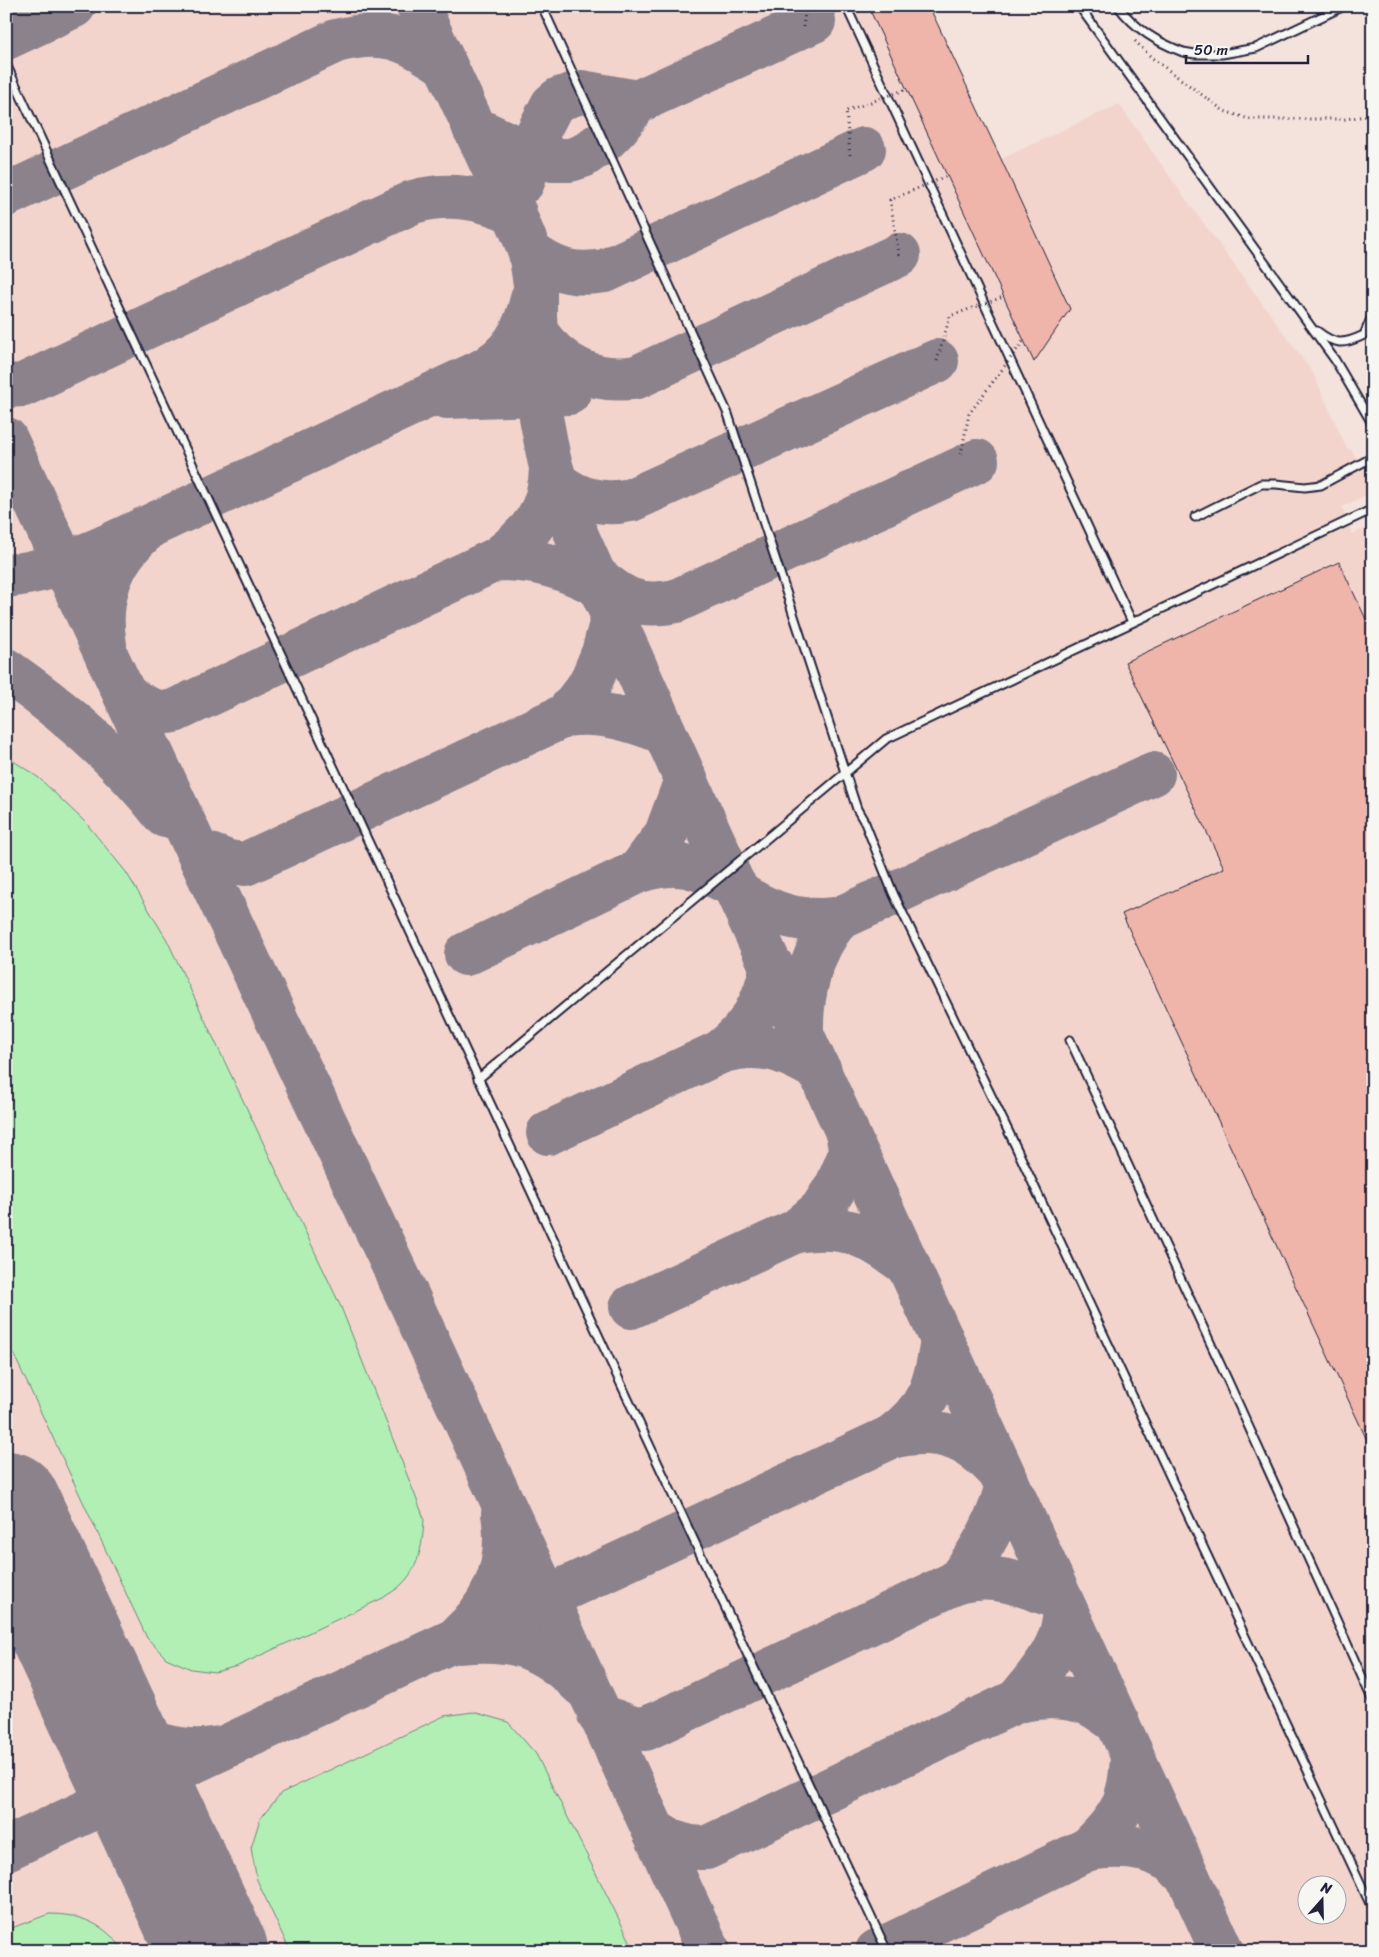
<svg xmlns="http://www.w3.org/2000/svg" width="1379" height="1957" viewBox="0 0 1379 1957" font-family="Sriracha,sans-serif">
	<style>
		.built { fill: #f3d4cd; fill-rule: evenodd }
		.green { fill: #b2efb5; stroke: #6a8878 }
		.lines { fill: none; stroke-linecap: round; stroke-linejoin: round }
		.taxiway { stroke: #8b828c; stroke-width: 44 }
		.runway { stroke: #8b828c; stroke-width: 110 }
		.building { fill: #f0b5aa; stroke: #22223b }
		.lane-casing { stroke: #22223b; stroke-width: 11 }
		.path { stroke: #22223b; stroke-width: 3; stroke-dasharray: 1 4; stroke-linecap: butt }
		.lane { stroke: #f6f6f2; stroke-width: 7 }
		.lane-bridge-casing { stroke: #22223b; stroke-width: 11; stroke-linecap: butt }
		.path-bridge { stroke: #22223b; stroke-width: 3; stroke-dasharray: 1 4; stroke-linecap: butt }
		.lane-bridge { stroke: #f6f6f2; stroke-width: 7 }
	</style>
	<rect width="100%" height="100%" fill="#f4e2dc"/>
	<filter id="ink" filterUnits="userSpaceOnUse"><feTurbulence type="fractalNoise" baseFrequency=".02" numOctaves="2"/><feDisplacementMap in="SourceGraphic" scale="10" xChannelSelector="R" yChannelSelector="G"/><feConvolveMatrix kernelMatrix="1 2 1 2 8 2 1 2 1" color-interpolation-filters="sRGB"/></filter>
	<g filter="url(#ink)">
		<path class="built" d="M6,6H929L1001,159L1119,104L1175,184L1313,373L1347,449H1351L1366,475L1370,486L1366,495L1342,507L1352,534L1361,530L1373,529V1951H6ZM1306,1884H1336V1914H1306Z"/>
		<g class="green">
			<path d="M6,756L39,778L86,823L126,872L167,940L341,1307L424,1518C423,1541 420,1567 402,1584C397,1590 389,1593 383,1598L238,1666L215,1672L191,1669L166,1658L147,1638L6,1338Z"/>
			<path d="M473,1712L508,1722L536,1754L635,1951H290L257,1880L251,1848L260,1819L281,1793L444,1716Z"/>
			<path d="M49,1914C81,1914 105,1924 124,1951H6V1930Z"/>
		</g>
		<g class="lines">
			<g class="taxiway">
				<path d="M418,6L515,215L530,252L535,284V315L541,417L549,459L561,500L699,809L1222,1951"/>
				<path d="M6,38L74,6"/>
				<path d="M474,128L528,153L552,160H570L583,156L604,141L617,128L637,102L814,21"/>
				<path d="M523,182L536,136L552,105L559,99L581,92L637,102"/>
				<path d="M6,195L336,41C385,28 405,39 445,65"/>
				<path d="M530,252C555,271 574,276 605,271L864,149"/>
				<path d="M536,332C561,367 594,384 637,377L899,255"/>
				<path d="M6,386L23,385L413,202C449,192 481,197 515,213"/>
				<path d="M446,397L569,393"/>
				<path d="M6,439L213,885L409,1299L709,1951"/>
				<path d="M556,482C578,500 602,506 631,500L937,361"/>
				<path d="M497,559C531,534 550,511 551,468"/>
				<path d="M594,575C622,599 638,609 676,601L977,461"/>
				<path d="M6,576C41,573 73,561 105,547L480,372C511,355 525,332 532,298"/>
				<path d="M105,645C97,601 110,560 145,531"/>
				<path d="M6,670C66,712 120,758 165,816"/>
				<path d="M126,696C140,705 157,716 174,711L497,559C534,558 566,568 598,585"/>
				<path d="M566,715L590,684L603,653L613,616"/>
				<path d="M197,850L229,862L245,864L566,715C600,710 633,720 665,733"/>
				<path d="M639,871L666,834L686,780"/>
				<path d="M738,893C771,914 798,923 838,919L1153,774"/>
				<path d="M466,954L639,871C681,858 697,867 735,886"/>
				<path d="M802,1032C801,993 812,949 838,919"/>
				<path d="M720,1052C751,1028 764,1003 772,966"/>
				<path d="M548,1133L720,1052C761,1040 785,1050 820,1071"/>
				<path d="M796,1231L821,1210L837,1185L848,1159L850,1149L847,1131"/>
				<path d="M631,1307L796,1231C847,1223 869,1236 909,1266"/>
				<path d="M891,1437C929,1409 936,1385 942,1339"/>
				<path d="M460,1635C495,1603 511,1562 503,1514"/>
				<path d="M460,1642C515,1636 544,1648 583,1686"/>
				<path d="M85,1676C94,1690 102,1706 113,1718C139,1744 185,1755 219,1748"/>
				<path d="M1017,1701C1040,1673 1064,1647 1065,1609"/>
				<path d="M599,1715L633,1728L645,1729L957,1582C997,1572 1024,1585 1061,1599"/>
				<path d="M654,1831C670,1842 686,1849 706,1848L1017,1701C1040,1696 1069,1695 1091,1705C1101,1710 1109,1717 1118,1723"/>
				<path d="M6,1849L891,1437C943,1425 974,1440 1007,1481C1001,1519 980,1552 957,1582"/>
				<path d="M1088,1849C1115,1845 1145,1845 1169,1860C1177,1865 1183,1873 1189,1879"/>
				<path d="M877,1951L1088,1849C1121,1818 1131,1800 1132,1754"/>
			</g>
			<path class="runway" d="M6,1506L213,1951"/>
		</g>
		<g class="building">
			<path d="M868,6H929L1001,159L1070,309L1034,362Z"/>
			<path d="M1339,562L1373,634V1453L1122,914L1224,868L1125,662Z"/>
		</g>
		<g class="lines">
			<defs>
				<g id="lane">
					<path d="M542,6L728,414L857,809L865,823L893,893L1015,1145L1373,1910"/>
					<path d="M846,6L1132,622"/>
					<path d="M1079,6L1335,360L1373,425"/>
					<path d="M1183,52L1195,54H1222L1256,48L1344,6"/>
					<path d="M6,64L689,1530L887,1951"/>
					<path d="M1317,331C1335,345 1343,345 1364,335L1373,314"/>
					<path d="M1373,372V377"/>
					<path d="M1195,517L1261,484H1276L1305,487L1321,485L1373,457"/>
					<path d="M1070,1040L1228,1381L1373,1701"/>
					<path d="M478,1079L886,739L1373,509"/>
				</g>
			</defs>
			<use href="#lane" class="lane-casing"/>
			<g class="path">
				<path d="M803,27L806,6"/>
				<path d="M1135,41L1152,58L1224,111L1249,119H1345L1373,115"/>
			</g>
			<use href="#lane" class="lane"/>
			<defs>
				<path id="lane-bridge" d="M1118,6C1135,29 1157,42 1183,52"/>
			</defs>
			<use href="#lane-bridge" class="lane-bridge-casing"/>
			<g class="path-bridge">
				<path d="M850,155L846,111L907,89"/>
				<path d="M899,255L890,200L947,176"/>
				<path d="M937,361L950,316L1003,297"/>
				<path d="M961,454L969,414L1024,340"/>
			</g>
			<use href="#lane-bridge" class="lane-bridge"/>
		</g>
	</g>
	<rect width="1379" height="1957" fill="none" stroke="#f6f6f2" stroke-width="25"/>
	<rect x="12" y="12" width="1354" height="1932" fill="none" stroke="#22223b" stroke-width="2" filter="url(#ink)"/>
	<g transform="translate(1322 1900) rotate(20)"><circle r="24" fill="#f6f6f2" stroke="#a1a1a9"/>
	<path d="M0-4L9 19L0 12L-9 19Z" fill="#22223b"/>
	<text y="-8" font-size="14" font-weight="bold" text-anchor="middle" fill="#22223b">N</text>
	</g>
	<path d="M1186 55v8h122v-8" fill="none" stroke="#22223b" stroke-width="2.5"/>
	<text x="1194" y="55" font-size="15" fill="#22223b" stroke="#f6f6f2" stroke-width="4" paint-order="stroke">50 m</text>
</svg>
